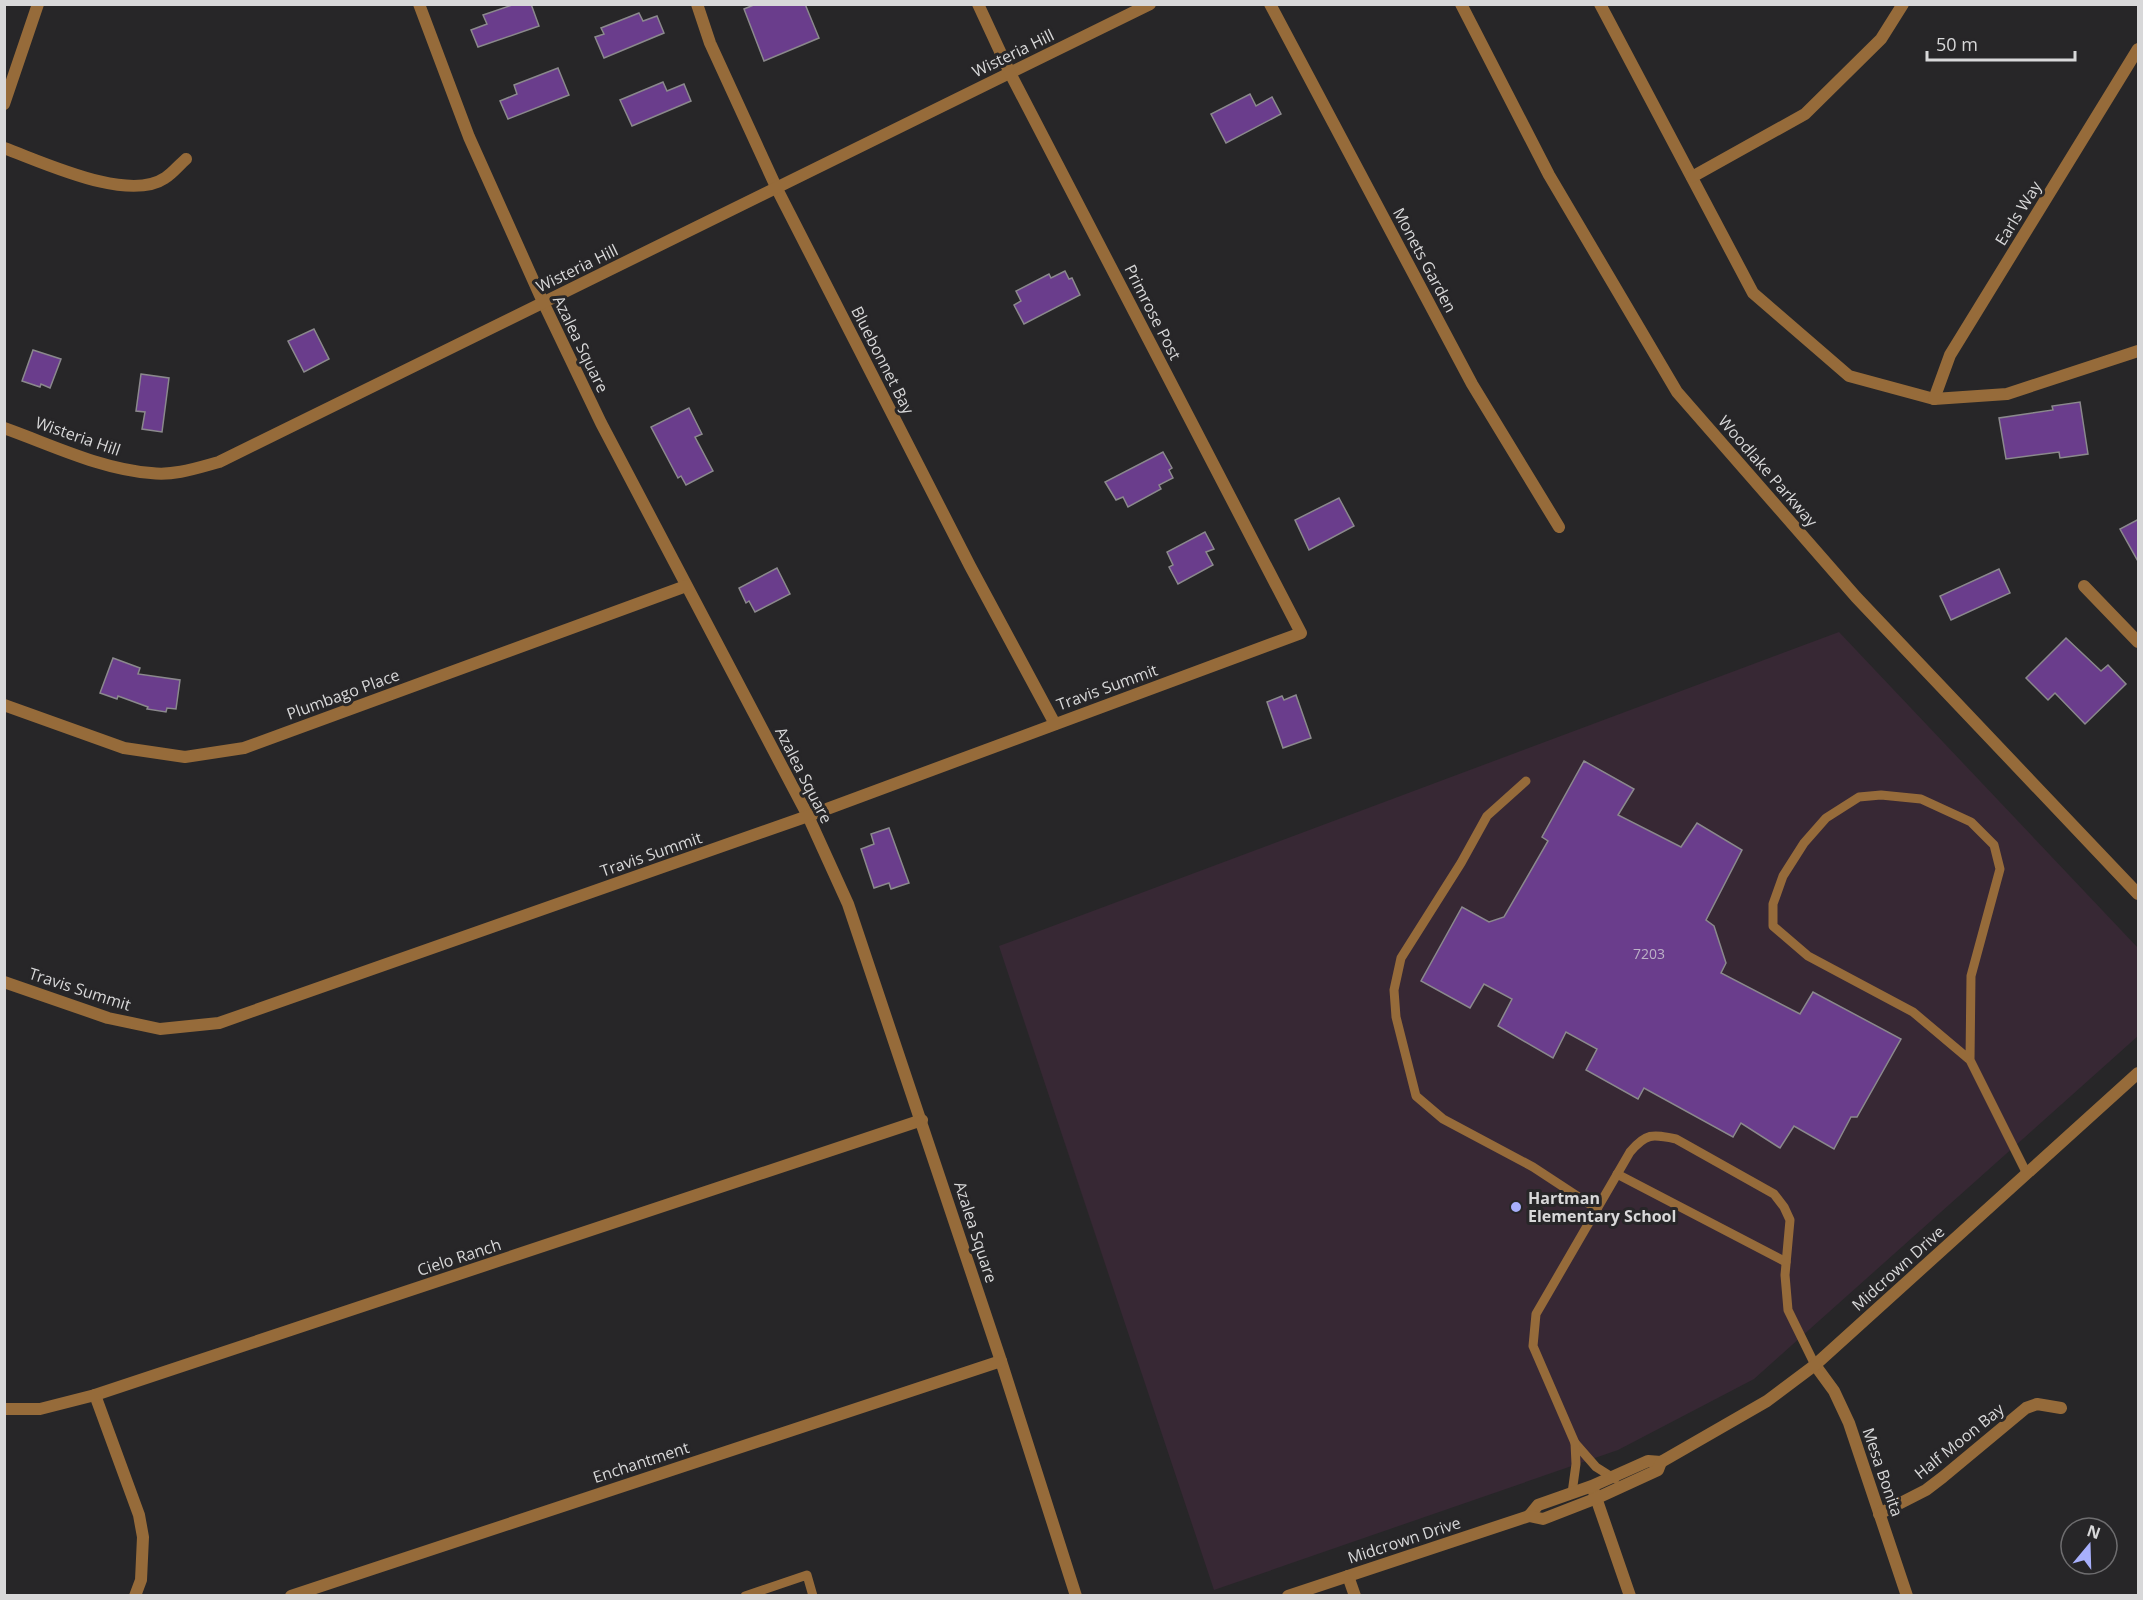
<svg xmlns="http://www.w3.org/2000/svg" width="2143" height="1600" viewBox="0 0 2143 1600" font-family="'Open Sans',sans-serif">
	<style>
		.education { fill: #372834 }
		.building { fill: #6a3d8c; stroke: #8b898d; stroke-width: 1.5 }
		.lines { fill: none; stroke-linecap: round; stroke-linejoin: round }
		.service { stroke: #966b3a; stroke-width: 9 }
		.minor { stroke: #966b3a; stroke-width: 12 }
		.tertiary { stroke: #966b3a; stroke-width: 12 }
		.poi-dot { fill: #a8b0fc; stroke: #272628; stroke-width: 2 }
		.labels { text-anchor: middle; stroke-width: 6; stroke-linejoin: round; paint-order: stroke }
		.number-label { font-size: 14px; fill: #bcb1c6 }
		.street-label { font-size: 16px; fill: #d8d8d9; stroke: #272628 }
		.poi-label { font-size: 16px; font-weight: bold; fill: #d8d8d9; stroke: #272628; text-anchor: start }
	</style>
	<rect width="100%" height="100%" fill="#272628"/>
	<path class="education" d="M1839,632L2138,948V1036L1754,1379L1618,1450L1214,1590L999,946Z"/>
	<g class="building">
		<path d="M515,4H531L539,26L478,47L471,30L487,24L483,15Z"/>
		<path d="M756,4H805L819,38L764,61L744,9Z"/>
		<path d="M639,13L643,21L657,16L664,33L604,58L595,37L604,34L601,28Z"/>
		<path d="M558,68L569,95L508,119L500,101L517,94L514,85Z"/>
		<path d="M663,82L667,91L684,84L691,101L632,126L620,100Z"/>
		<path d="M1250,94L1256,106L1272,97L1281,114L1226,143L1211,114Z"/>
		<path d="M1065,271L1069,279L1072,278L1080,295L1024,324L1014,305L1021,301L1016,291L1049,274L1051,278Z"/>
		<path d="M314,329L329,359L304,372L288,341Z"/>
		<path d="M33,350L61,359L50,388L41,384L40,387L22,381Z"/>
		<path d="M141,374L169,378L162,432L142,429L145,412L136,411Z"/>
		<path d="M2080,402L2088,454L2060,458L2059,452L2006,459L1999,418L2053,410L2052,406Z"/>
		<path d="M689,408L702,434L695,437L713,471L686,485L681,476L678,478L651,427Z"/>
		<path d="M1163,452L1172,468L1169,470L1173,478L1159,485L1161,489L1128,507L1123,497L1116,500L1105,482Z"/>
		<path d="M1339,498L1354,526L1309,550L1295,520Z"/>
		<path d="M2139,519V563L2120,529Z"/>
		<path d="M1205,532L1214,549L1206,552L1213,565L1178,584L1169,567L1173,565L1167,552Z"/>
		<path d="M777,568L790,594L755,612L749,601L746,603L739,588Z"/>
		<path d="M1999,569L2010,593L1951,620L1940,596Z"/>
		<path d="M2066,638L2101,671L2108,665L2126,684L2085,724L2055,693L2048,700L2026,678Z"/>
		<path d="M113,658L140,668L138,674L180,680L176,709L167,708L166,712L147,709L148,707L118,696L117,699L100,693Z"/>
		<path d="M1296,695L1311,738L1283,748L1267,702L1282,696L1284,700Z"/>
		<path d="M1584,761L1634,789L1618,815L1681,847L1697,823L1742,850L1706,920L1714,926L1726,963L1721,973L1800,1014L1813,992L1901,1039L1857,1117H1851L1834,1149L1794,1126L1780,1148L1741,1123L1733,1137L1644,1088L1638,1099L1586,1070L1597,1049L1566,1032L1553,1058L1498,1026L1512,999L1484,984L1470,1008L1421,981L1462,907L1489,922L1504,917L1548,841L1542,837Z"/>
		<path d="M889,828L909,883L891,889L889,883L874,888L861,849L874,844L871,834Z"/>
	</g>
	<g class="lines">
		<g class="service">
			<path d="M1526,781L1487,816L1461,863L1401,958L1394,990L1396,1017L1416,1096L1443,1119L1533,1167L1597,1209"/>
			<path d="M1970,1060L1913,1012L1808,956L1773,926V904L1783,876L1804,843L1826,818L1859,797L1881,795L1921,799L1971,822L1994,845L2000,869L1971,976L1970,1060L2027,1174"/>
			<path d="M1617,1174L1786,1262"/>
			<path d="M1575,1443L1596,1467L1615,1479"/>
			<path d="M1572,1493L1576,1464L1575,1443L1533,1346L1536,1314L1630,1152C1646,1133 1652,1134 1676,1139L1774,1194L1784,1207L1790,1220L1785,1275L1788,1310L1815,1365"/>
			<path d="M745,1596L807,1575L813,1596"/>
		</g>
		<g class="minor">
			<path d="M419,4L469,137L543,302L601,423L808,816L848,904L1001,1361L1076,1596"/>
			<path d="M697,4L710,43L777,189L970,566L1055,724"/>
			<path d="M1270,4L1472,384L1559,527"/>
			<path d="M1600,4L1753,293L1849,376L1934,399L2007,394L2138,351"/>
			<path d="M4,104L38,4"/>
			<path d="M4,148C43,162 128,203 165,178C173,173 179,165 186,159"/>
			<path d="M1692,177L1805,114L1881,39L1903,4"/>
			<path d="M1934,399L1950,355L2138,49"/>
			<path d="M4,428C52,445 100,469 151,473C174,476 197,468 219,462L1150,4"/>
			<path d="M2084,586L2138,642"/>
			<path d="M4,705L124,748L185,757L244,748L686,586"/>
			<path d="M4,982L108,1018L160,1029L219,1023L808,816L1301,633L1010,73L978,4"/>
			<path d="M1815,1365L1834,1391L1849,1423L1907,1596"/>
			<path d="M95,1395L139,1515L143,1537L141,1580L135,1596"/>
			<path d="M4,1409H40L95,1395L922,1120"/>
			<path d="M1593,1489L1630,1596"/>
			<path d="M1879,1514L1926,1490L1943,1477L2026,1408L2037,1404L2061,1408"/>
			<path d="M1348,1576L1355,1596"/>
			<path d="M291,1596L1001,1361"/>
		</g>
		<g class="tertiary">
			<path d="M1461,4L1549,175L1677,392L1856,597L2138,894"/>
			<path d="M1529,1516L1538,1505L1592,1486L1648,1461L1661,1462L1767,1401L1815,1365L2138,1073"/>
			<path d="M1288,1596L1529,1516L1543,1519L1597,1498L1658,1470L1661,1462"/>
		</g>
	</g>
	<circle class="poi-dot" cx="1516" cy="1207" r="6"/>
	<g class="labels">
		<g class="number-label">
			<text x="1649" y="959">7203</text>
		</g>
		<g class="street-label">
			<text transform="translate(1013 53) rotate(-26)" y="6">Wisteria Hill</text>
			<text transform="translate(2018 213) rotate(-58)" y="6">Earls Way</text>
			<text transform="translate(1425 260) rotate(62)" y="6">Monets Garden</text>
			<text transform="translate(577 268) rotate(-26)" y="6">Wisteria Hill</text>
			<text transform="translate(1153 312) rotate(63)" y="6">Primrose Post</text>
			<text transform="translate(581 344) rotate(64)" y="6">Azalea Square</text>
			<text transform="translate(883 360) rotate(63)" y="6">Bluebonnet Bay</text>
			<text transform="translate(78 436) rotate(19)" y="6">Wisteria Hill</text>
			<text transform="translate(1768 471) rotate(49)" y="6">Woodlake Parkway</text>
			<text transform="translate(1107 687) rotate(-20)" y="6">Travis Summit</text>
			<text transform="translate(343 694) rotate(-20)" y="6">Plumbago Place</text>
			<text transform="translate(804 775) rotate(63)" y="6">Azalea Square</text>
			<text transform="translate(651 854) rotate(-19)" y="6">Travis Summit</text>
			<text transform="translate(80 989) rotate(18)" y="6">Travis Summit</text>
			<text transform="translate(976 1232) rotate(72)" y="6">Azalea Square</text>
			<text transform="translate(459 1257) rotate(-18)" y="6">Cielo Ranch</text>
			<text transform="translate(1898 1268) rotate(-42)" y="6">Midcrown Drive</text>
			<text transform="translate(1959 1441) rotate(-39)" y="6">Half Moon Bay</text>
			<text transform="translate(641 1462) rotate(-18)" y="6">Enchantment</text>
			<text transform="translate(1883 1472) rotate(71)" y="6">Mesa Bonita</text>
			<text transform="translate(1404 1540) rotate(-18)" y="6">Midcrown Drive</text>
		</g>
		<g class="poi-label">
			<text x="1528" y="1204">Hartman<tspan x="1528" dy="18">Elementary School</tspan></text>
		</g>
	</g>
	<rect width="2143" height="1600" fill="none" stroke="#d8d8d9" stroke-width="12"/>
	<g transform="translate(2089 1546) rotate(19)"><circle r="28" fill="#272628" stroke="#6e6d6f" stroke-width="1.5"/>
	<path d="M0-4.5L10 22L0 15L-10 22Z" fill="#a8b0fc"/>
	<text y="-9" font-size="16" font-weight="bold" text-anchor="middle" fill="#d8d8d9">N</text>
	</g>
	<path d="M1927 51v9h148v-9" fill="none" stroke="#d8d8d9" stroke-width="3"/>
	<text x="1936" y="51" font-size="18" fill="#d8d8d9" stroke="#272628" stroke-width="4.5" paint-order="stroke">50 m</text>
</svg>
